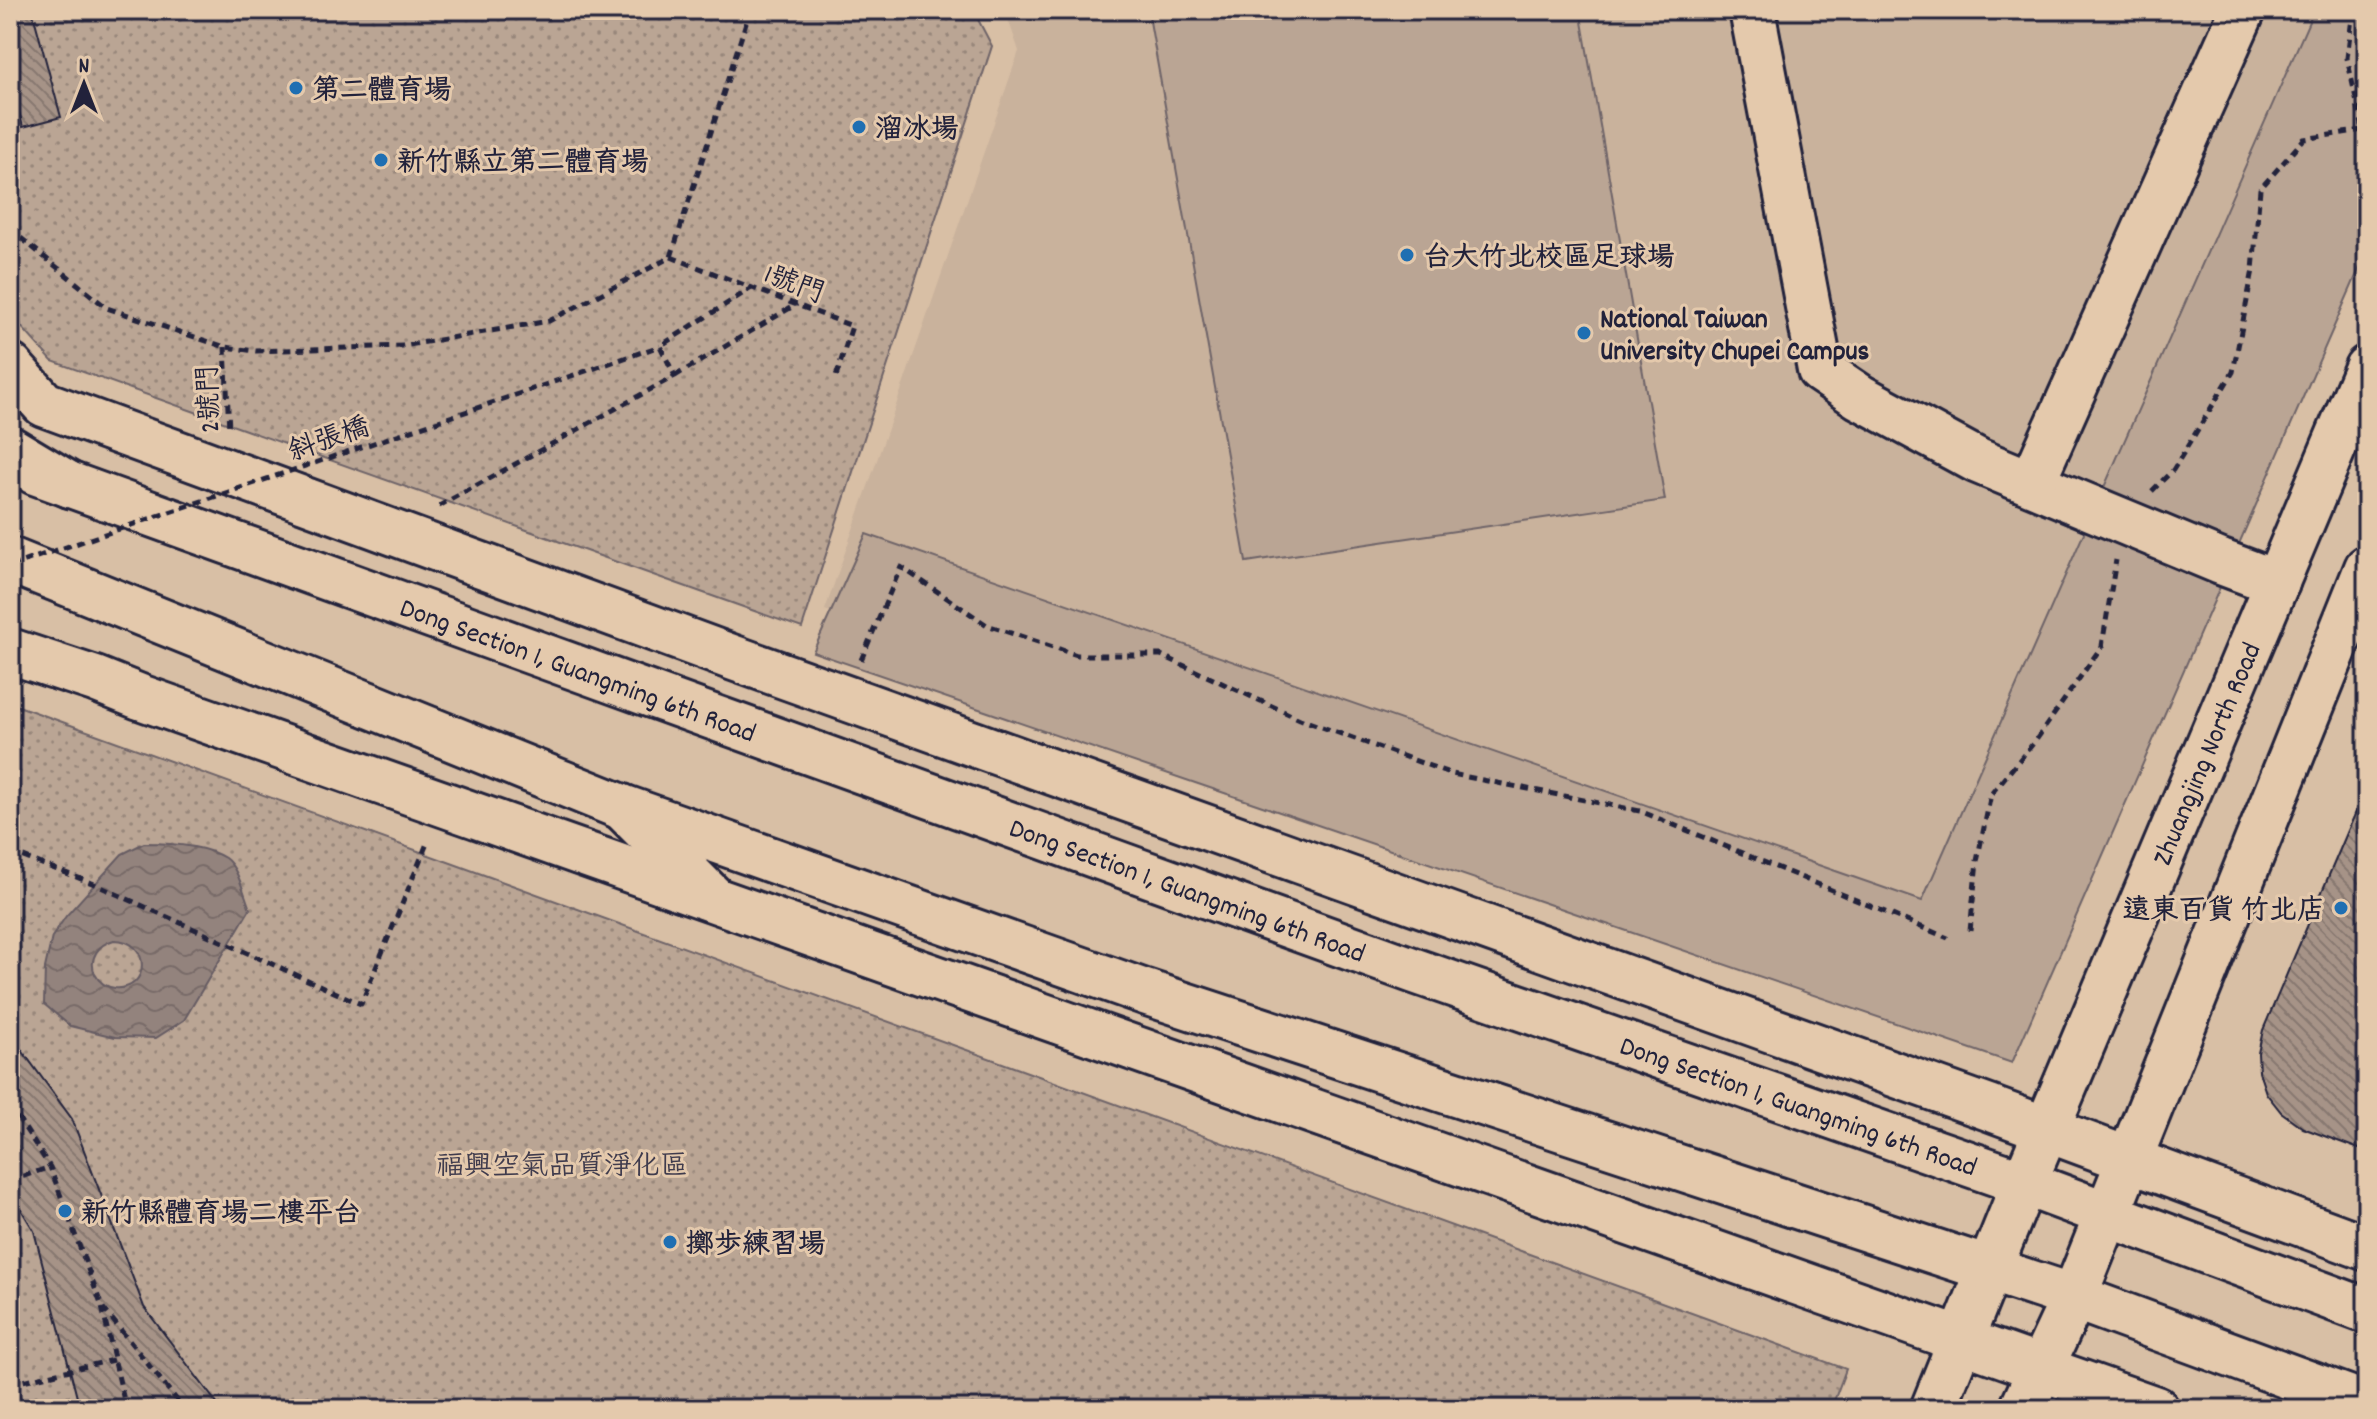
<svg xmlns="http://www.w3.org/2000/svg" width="2377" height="1419" viewBox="0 0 2377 1419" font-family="Dekko,'LXGW WenKai TC',sans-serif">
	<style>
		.built { fill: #c9b29c }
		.grass { fill: #baa594; stroke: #6e6468; stroke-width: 2 }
		.park { fill: url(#park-dots); stroke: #6e6468; stroke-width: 2 }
		.water { fill: url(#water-waves); stroke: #665c63; stroke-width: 2; fill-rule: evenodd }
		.building { fill: url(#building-back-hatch); stroke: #22223b; stroke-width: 2 }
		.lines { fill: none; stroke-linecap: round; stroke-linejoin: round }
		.minor-casing { stroke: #22223b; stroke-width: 50 }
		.major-casing { stroke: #22223b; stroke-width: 50 }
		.highway-casing { stroke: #22223b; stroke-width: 50 }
		.path { stroke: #22223b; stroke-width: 5; stroke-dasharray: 8 6; stroke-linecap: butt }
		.minor { stroke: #e4c9ac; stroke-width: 44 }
		.major { stroke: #e4c9ac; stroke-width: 44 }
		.highway { stroke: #e4c9ac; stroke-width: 44 }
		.path-bridge { stroke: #22223b; stroke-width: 5; stroke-dasharray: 8 6; stroke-linecap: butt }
		.poi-dot { fill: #1f6fb2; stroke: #e4c9ac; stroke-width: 3 }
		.labels { text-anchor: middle; stroke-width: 6; stroke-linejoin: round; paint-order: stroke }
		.poi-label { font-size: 28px; font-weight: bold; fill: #22223b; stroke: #e4c9ac; text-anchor: start }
		.street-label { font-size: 28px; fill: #22223b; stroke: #e4c9ac }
		.park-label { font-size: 28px; fill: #403c4d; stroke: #e4c9ac }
	</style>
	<defs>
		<pattern id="park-dots" width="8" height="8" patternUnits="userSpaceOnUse" patternTransform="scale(2)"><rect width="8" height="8" fill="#baa594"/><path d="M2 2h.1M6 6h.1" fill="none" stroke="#97867a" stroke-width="1.8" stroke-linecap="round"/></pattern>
		<pattern id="water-waves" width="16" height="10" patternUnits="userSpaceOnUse" patternTransform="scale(2)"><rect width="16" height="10" fill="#93837d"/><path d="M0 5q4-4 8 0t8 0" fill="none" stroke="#786b68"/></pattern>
		<pattern id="building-back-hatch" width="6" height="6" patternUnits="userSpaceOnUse" patternTransform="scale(2)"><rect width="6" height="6" fill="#a69387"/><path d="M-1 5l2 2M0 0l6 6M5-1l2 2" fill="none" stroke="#877870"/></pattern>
	</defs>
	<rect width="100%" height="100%" fill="#d8bfa5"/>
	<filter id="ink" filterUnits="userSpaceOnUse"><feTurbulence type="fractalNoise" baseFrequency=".0125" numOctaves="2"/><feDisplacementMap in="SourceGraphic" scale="16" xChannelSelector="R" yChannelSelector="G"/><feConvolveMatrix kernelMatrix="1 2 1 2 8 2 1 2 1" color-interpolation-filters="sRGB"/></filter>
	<g filter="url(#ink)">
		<path class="built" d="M1005,10H2367L1963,990L825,610L1019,51Z"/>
		<g class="grass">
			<path d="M1148,10H1580L1665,500L1246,562Z"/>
			<path d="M2314,10H2367V251L2012,1063L813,652L866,534L1922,901Z"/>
		</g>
		<g class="park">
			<path d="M10,10H973L992,46L802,628L52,361L10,314Z"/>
			<path d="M10,703L1846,1369L1831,1409H10Z"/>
		</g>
		<path class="water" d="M144,843C168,843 204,845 225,858C238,867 244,894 250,909L184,1020L156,1038L115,1037L70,1026L44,1004L45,968L52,937L66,916L122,854ZM114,940C152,940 150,991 115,988C106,987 99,982 95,974C88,958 99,944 114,940Z"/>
		<g class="building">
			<path d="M10,10H32L61,117L23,127L10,78Z"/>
			<path d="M2367,786V1152L2303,1128L2281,1112L2266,1093L2259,1072L2258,1053L2263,1030Z"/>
			<path d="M10,1034L72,1119L144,1307L221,1409H80L34,1231L10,1191Z"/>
		</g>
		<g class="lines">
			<defs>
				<g id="minor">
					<path d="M1752,10L1820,370L1860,397L1978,461L2221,562L2277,583"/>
					<path d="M10,366L44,404L734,658L1989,1108L2367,1248"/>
					<path d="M2032,483L2243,10"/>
					<path d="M10,651L95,679L140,697L2156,1409"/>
					<path d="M622,807L711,896"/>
					<path id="s1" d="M1933,1409L2024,1183L2367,368"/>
					<path d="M2022,1409L2074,1297L2367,568"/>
				</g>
				<g id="major">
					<path id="s2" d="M35,472L1415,971L2024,1183L2367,1311"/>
					<path d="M10,560L622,807L1145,992L2074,1297L2367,1405"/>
				</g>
				<path id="highway" d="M10,449L70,485"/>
			</defs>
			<use href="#minor" class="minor-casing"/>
			<use href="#major" class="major-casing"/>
			<use href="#highway" class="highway-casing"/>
			<g class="path">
				<path d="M2353,10L2347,58L2363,130"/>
				<path d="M10,229L107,308L225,347L256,351L403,346L549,321L671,257L750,10"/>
				<path d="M671,257L852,326L835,380"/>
				<path d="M225,347L229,430"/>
				<path d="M675,376L797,304"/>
				<path d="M2152,491L2173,470L2233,372L2253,270L2260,189L2304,139L2363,130L2367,131"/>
				<path d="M439,506L675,376L660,346L753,287"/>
				<path d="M861,660L901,567L987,625L1077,655H1161L1300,719L1452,774L1640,811L1948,938"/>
				<path d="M10,852L92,883L361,1004L428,841"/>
				<path d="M1970,931L1977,861L1991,794L2036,740L2102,646L2116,560"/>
				<path d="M10,1105L50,1167L102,1307L126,1409"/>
				<path d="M10,1181L50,1167"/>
				<path d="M103,1308L184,1409"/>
				<path d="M10,1384L113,1360"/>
			</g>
			<use href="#minor" class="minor"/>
			<use href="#major" class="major"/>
			<use href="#highway" class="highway"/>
			<path class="path-bridge" d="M10,566L660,346"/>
		</g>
	</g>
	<g class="poi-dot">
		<circle cx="296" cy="88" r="8"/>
		<circle cx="859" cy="127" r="8"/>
		<circle cx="381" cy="160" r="8"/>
		<circle cx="1407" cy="255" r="8"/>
		<circle cx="1584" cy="333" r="8"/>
		<circle cx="2341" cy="908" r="8"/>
		<circle cx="65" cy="1211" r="8"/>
		<circle cx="670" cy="1242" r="8"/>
	</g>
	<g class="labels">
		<g class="poi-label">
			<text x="312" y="98">第二體育場</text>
			<text x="875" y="137">溜冰場</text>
			<text x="397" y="170">新竹縣立第二體育場</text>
			<text x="1423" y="265">台大竹北校區足球場</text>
			<text x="1600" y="327">National Taiwan<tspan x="1600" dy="32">University Chupei Campus</tspan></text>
			<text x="2325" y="918" text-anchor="end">遠東百貨 竹北店</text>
			<text x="81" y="1221">新竹縣體育場二樓平台</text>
			<text x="686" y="1252">擲歩練習場</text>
		</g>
		<g class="street-label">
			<text transform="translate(795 282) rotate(21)" y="10">1號門</text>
			<text transform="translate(207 399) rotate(-92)" y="10">2號門</text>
			<text transform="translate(328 437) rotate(-19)" y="10">斜張橋</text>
			<text dy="10" stroke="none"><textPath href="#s2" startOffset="578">Dong Section 1, Guangming 6th Road</textPath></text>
			<text dy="10" stroke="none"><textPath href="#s1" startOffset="710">Zhuangjing North Road</textPath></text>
			<text dy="10" stroke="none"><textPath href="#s2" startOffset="1226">Dong Section 1, Guangming 6th Road</textPath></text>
			<text dy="10" stroke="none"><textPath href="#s2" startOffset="1874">Dong Section 1, Guangming 6th Road</textPath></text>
		</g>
		<g class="park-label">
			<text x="562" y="1174">福興空氣品質淨化區</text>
		</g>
	</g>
	<rect width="2377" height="1419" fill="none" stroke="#e4c9ac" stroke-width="40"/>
	<rect x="20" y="20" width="2337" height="1379" fill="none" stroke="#22223b" stroke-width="3" filter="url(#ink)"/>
	<g transform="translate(84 84)" stroke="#e4c9ac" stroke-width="6" paint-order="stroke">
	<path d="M0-6L14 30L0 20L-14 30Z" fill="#22223b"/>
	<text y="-12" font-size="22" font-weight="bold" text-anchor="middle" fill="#22223b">N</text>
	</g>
</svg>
